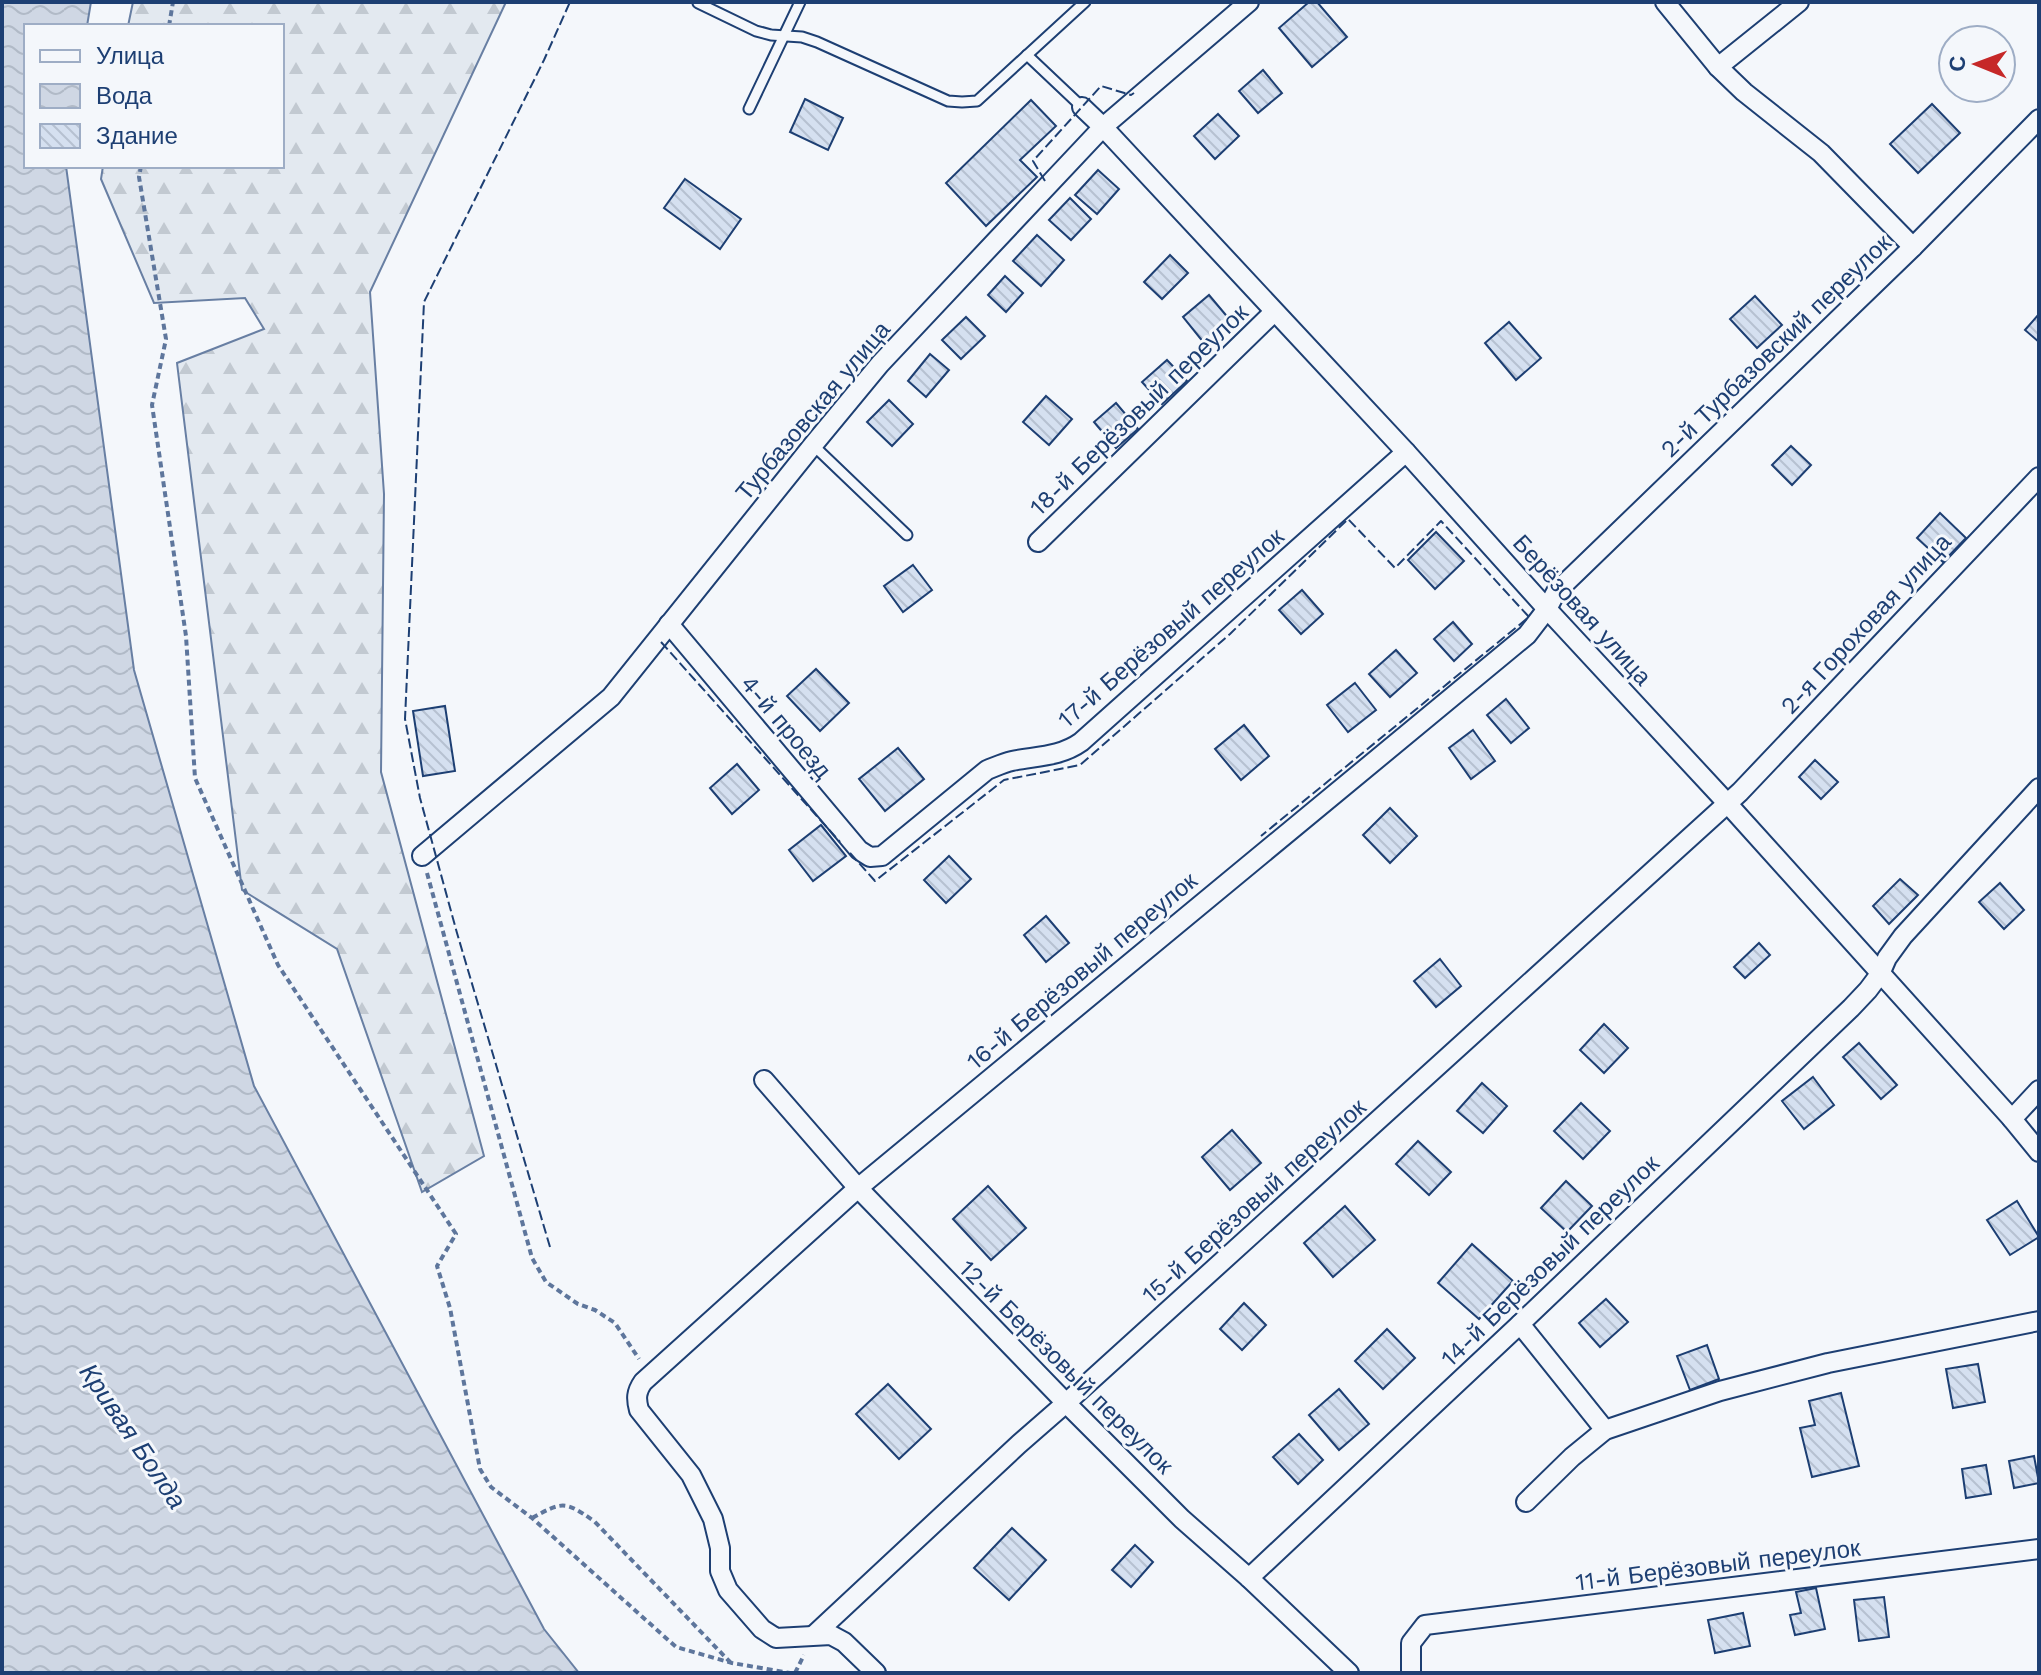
<svg xmlns="http://www.w3.org/2000/svg" width="2041" height="1675" viewBox="0 0 2041 1675" font-family="'Work Sans',sans-serif">
	<style>
		.forest { fill: url(#forest-firs); stroke: #687fa3; stroke-width: 2 }
		.water { fill: url(#water-waves); stroke: #687fa3; stroke-width: 2 }
		.building { fill: url(#building-back-hatch); stroke: #1d3f73; stroke-width: 2 }
		.lines { fill: none; stroke-linecap: round; stroke-linejoin: round }
		.lane-casing { stroke: #1d3f73; stroke-width: 13 }
		.street-casing { stroke: #1d3f73; stroke-width: 22 }
		.path { stroke: #5e769c; stroke-width: 4; stroke-dasharray: 6 4; stroke-linecap: butt }
		.lane { stroke: #f4f7fb; stroke-width: 9 }
		.street { stroke: #f4f7fb; stroke-width: 18 }
		.fence { stroke: #1d3f73; stroke-width: 2; stroke-dasharray: 10 4; stroke-linecap: butt }
		.labels { text-anchor: middle; stroke-width: 6; stroke-linejoin: round; paint-order: stroke }
		.street-label { font-size: 24px; fill: #1d3f73; stroke: #f4f7fb }
		.water-label { font-size: 26px; font-style: italic; fill: #1d3f73; stroke: #f4f7fb }
	</style>
	<defs>
		<pattern id="forest-firs" width="22" height="20" patternUnits="userSpaceOnUse" patternTransform="scale(2)"><rect width="22" height="20" fill="#e3e9f0"/><path d="M5 1l3.5 6h-7zM16 11l3.5 6h-7z" fill="#c2c9d1"/></pattern>
		<pattern id="water-waves" width="16" height="10" patternUnits="userSpaceOnUse" patternTransform="scale(2)"><rect width="16" height="10" fill="#cfd7e4"/><path d="M0 5q4-4 8 0t8 0" fill="none" stroke="#b1bac7"/></pattern>
		<pattern id="building-back-hatch" width="6" height="6" patternUnits="userSpaceOnUse" patternTransform="scale(2)"><rect width="6" height="6" fill="#d5e0f0"/><path d="M-1 5l2 2M0 0l6 6M5-1l2 2" fill="none" stroke="#b6c1d1"/></pattern>
	</defs>
	<rect width="100%" height="100%" fill="#f4f7fb"/>
	<path class="forest" d="M133,2H506L370,292L384,494L381,772L484,1156L422,1192L337,949L242,890L177,363L264,329L245,298L154,303L101,179L103,166H282V26H128Z"/>
	<path class="water" d="M2,2H91L87,26H26V166H66L134,670L254,1086L544,1629L579,1673H2Z"/>
	<g class="building">
		<path d="M1309,2H1317L1347,37L1312,67L1279,28Z"/>
		<path d="M1263,70L1282,93L1258,113L1239,91Z"/>
		<path d="M805,99L843,118L828,150L790,132Z"/>
		<path d="M1031,100L1056,126L1020,160L1037,177L986,226L946,183Z"/>
		<path d="M1932,104L1960,133L1918,173L1890,144Z"/>
		<path d="M1218,114L1239,136L1215,159L1194,136Z"/>
		<path d="M1098,170L1119,189L1097,214L1075,195Z"/>
		<path d="M685,179L741,219L720,249L664,208Z"/>
		<path d="M1070,198L1091,219L1071,240L1049,220Z"/>
		<path d="M1037,235L1064,260L1041,286L1013,261Z"/>
		<path d="M1170,255L1188,273L1162,299L1144,282Z"/>
		<path d="M1005,276L1023,293L1006,312L988,295Z"/>
		<path d="M1209,295L1230,320L1204,343L1183,317Z"/>
		<path d="M1755,296L1782,325L1757,348L1730,319Z"/>
		<path d="M2039,314V342L2025,330Z"/>
		<path d="M966,317L985,336L961,359L942,340Z"/>
		<path d="M1509,322L1541,358L1516,380L1485,343Z"/>
		<path d="M930,354L949,370L926,397L908,381Z"/>
		<path d="M1167,360L1187,381L1162,404L1142,382Z"/>
		<path d="M1046,396L1072,419L1049,445L1023,422Z"/>
		<path d="M889,400L913,424L892,446L867,422Z"/>
		<path d="M1116,403L1138,429L1116,448L1094,422Z"/>
		<path d="M1791,446L1811,465L1792,485L1772,465Z"/>
		<path d="M1940,513L1966,538L1943,562L1917,538Z"/>
		<path d="M1436,532L1464,561L1435,589L1408,560Z"/>
		<path d="M913,565L932,590L903,612L884,586Z"/>
		<path d="M1302,590L1323,614L1301,634L1279,610Z"/>
		<path d="M1453,622L1472,644L1454,661L1434,639Z"/>
		<path d="M1396,650L1417,673L1390,697L1369,674Z"/>
		<path d="M816,669L849,703L820,731L787,696Z"/>
		<path d="M1355,683L1376,710L1348,732L1327,705Z"/>
		<path d="M1506,699L1529,728L1511,743L1487,715Z"/>
		<path d="M445,706L455,771L423,776L413,711Z"/>
		<path d="M1244,725L1269,756L1241,780L1215,749Z"/>
		<path d="M1473,730L1495,761L1471,779L1449,748Z"/>
		<path d="M898,748L924,779L885,811L859,779Z"/>
		<path d="M1815,760L1838,782L1821,799L1799,777Z"/>
		<path d="M737,764L759,790L732,814L710,788Z"/>
		<path d="M1390,808L1417,836L1390,863L1363,835Z"/>
		<path d="M821,825L846,856L813,881L789,850Z"/>
		<path d="M949,856L971,879L946,903L924,880Z"/>
		<path d="M1900,879L1918,895L1889,924L1873,906Z"/>
		<path d="M2000,883L2024,910L2004,929L1979,902Z"/>
		<path d="M1046,916L1069,943L1046,962L1024,935Z"/>
		<path d="M1759,943L1770,955L1745,978L1734,967Z"/>
		<path d="M1440,959L1461,986L1436,1007L1414,981Z"/>
		<path d="M1604,1024L1628,1048L1604,1073L1580,1050Z"/>
		<path d="M1859,1043L1897,1085L1881,1099L1843,1057Z"/>
		<path d="M1813,1077L1834,1105L1804,1129L1782,1101Z"/>
		<path d="M1482,1083L1507,1106L1483,1133L1457,1111Z"/>
		<path d="M1581,1103L1610,1131L1583,1159L1554,1131Z"/>
		<path d="M1232,1130L1261,1163L1230,1190L1202,1157Z"/>
		<path d="M1418,1141L1451,1172L1429,1195L1396,1164Z"/>
		<path d="M1566,1181L1592,1206L1567,1232L1541,1208Z"/>
		<path d="M988,1186L1026,1228L991,1260L953,1219Z"/>
		<path d="M2017,1201L2039,1237L2010,1255L1987,1220Z"/>
		<path d="M1345,1206L1375,1240L1333,1277L1304,1243Z"/>
		<path d="M1472,1244L1513,1281L1479,1319L1438,1283Z"/>
		<path d="M1606,1299L1628,1322L1600,1347L1579,1323Z"/>
		<path d="M1244,1303L1266,1325L1242,1350L1220,1329Z"/>
		<path d="M1387,1329L1415,1358L1383,1389L1355,1361Z"/>
		<path d="M1707,1345L1719,1379L1690,1390L1677,1356Z"/>
		<path d="M1978,1364L1985,1402L1953,1408L1946,1369Z"/>
		<path d="M888,1384L931,1429L899,1459L856,1414Z"/>
		<path d="M1339,1389L1369,1424L1339,1450L1309,1415Z"/>
		<path d="M1841,1393L1859,1466L1812,1477L1800,1428L1815,1425L1809,1401Z"/>
		<path d="M1299,1434L1323,1460L1298,1484L1273,1457Z"/>
		<path d="M2034,1456L2039,1483L2014,1488L2009,1461Z"/>
		<path d="M1986,1465L1991,1494L1966,1498L1962,1469Z"/>
		<path d="M1012,1528L1046,1560L1009,1600L974,1568Z"/>
		<path d="M1135,1545L1153,1562L1131,1587L1112,1570Z"/>
		<path d="M1816,1588L1825,1629L1795,1635L1790,1615L1801,1613L1796,1592Z"/>
		<path d="M1884,1597L1889,1637L1859,1641L1854,1600Z"/>
		<path d="M1743,1613L1750,1646L1715,1653L1708,1620Z"/>
	</g>
	<g class="lines">
		<defs>
			<g id="lane">
				<path d="M698,3L756,31L771,35L802,37L817,42L948,101L962,102L977,101L1085,2"/>
				<path d="M1027,55L1082,107"/>
				<path d="M749,109L800,2"/>
				<path d="M813,445L907,535"/>
			</g>
			<g id="street">
				<path d="M1665,2L1718,67L1744,92L1821,153L1913,247"/>
				<path d="M1718,67L1799,2"/>
				<path d="M1082,107L1103,127L1406,452L1547,609L1727,803L2012,1119L2039,1152"/>
				<path d="M1038,542L1274,312"/>
				<path d="M669,624L859,850L870,857L882,856L987,770C995,767 1003,763 1012,761C1036,756 1060,757 1081,742L1406,452"/>
				<path d="M422,856L611,697L813,445L880,364L1103,127L1249,2"/>
				<path d="M764,1080L858,1188L1066,1403L1182,1519L1249,1578L1349,1673"/>
				<path d="M2012,1119L2039,1090"/>
				<path d="M1520,1324L1605,1430"/>
				<path d="M1526,1502L1572,1457L1605,1430L1720,1391L1828,1363L2039,1321"/>
				<path d="M1249,1578L1520,1324L1851,1008L1868,990L1880,974L1887,958L1903,936L2039,788"/>
				<path d="M814,1635L1019,1444L1066,1403L1740,792L2039,477"/>
				<path d="M876,1673L844,1642L831,1635L776,1638L762,1629L728,1590L720,1571V1548L713,1519L691,1475L639,1410C636,1399 636,1392 643,1382L858,1188L1527,635L1547,609L1556,592L1913,247L2039,119"/>
				<path d="M1411,1673V1643L1425,1625L2039,1549"/>
			</g>
		</defs>
		<use href="#lane" class="lane-casing"/>
		<use href="#street" class="street-casing"/>
		<g class="path">
			<path d="M169,26L173,2"/>
			<path d="M141,166L139,177L166,339L152,405L186,636L195,778L278,965L456,1234L437,1266L450,1308L480,1469L491,1487L532,1518L676,1647L732,1663L790,1673"/>
			<path d="M427,873L532,1258L546,1282L578,1304L595,1310L615,1323L639,1359"/>
			<path d="M532,1518C563,1501 565,1501 594,1521L730,1662"/>
			<path d="M795,1673L804,1655"/>
		</g>
		<use href="#lane" class="lane"/>
		<use href="#street" class="street"/>
		<g class="fence">
			<path d="M1045,181L1033,161L1101,86L1131,95L1134,93"/>
			<path d="M661,642L840,842"/>
			<path d="M850,853L875,881L1004,780L1080,765L1230,634L1348,519L1395,568L1441,521L1529,617L1261,836"/>
			<path d="M550,1247L457,933L420,798L405,719L424,302L544,60L570,2"/>
		</g>
	</g>
	<g class="labels">
		<g class="street-label">
			<text transform="translate(1776 346) rotate(-44)" y="8">2-й Турбазовский переулок</text>
			<text transform="translate(1139 410) rotate(-44)" y="8">18-й Берёзовый переулок</text>
			<text transform="translate(813 411) rotate(-50)" y="8">Турбазовская улица</text>
			<text transform="translate(1582 610) rotate(48)" y="8">Берёзовая улица</text>
			<text transform="translate(1866 624) rotate(-47)" y="8">2-я Гороховая улица</text>
			<text transform="translate(1171 628) rotate(-41)" y="8">17-й Берёзовый переулок</text>
			<text transform="translate(786 727) rotate(50)" y="8">4-й проезд</text>
			<text transform="translate(1082 971) rotate(-40)" y="8">16-й Берёзовый переулок</text>
			<text transform="translate(1254 1201) rotate(-42)" y="8">15-й Берёзовый переулок</text>
			<text transform="translate(1550 1261) rotate(-44)" y="8">14-й Берёзовый переулок</text>
			<text transform="translate(1066 1367) rotate(45)" y="8">12-й Берёзовый переулок</text>
			<text transform="translate(1718 1565) rotate(-7)" y="8">11-й Берёзовый переулок</text>
		</g>
		<g class="water-label">
			<text transform="translate(133 1436) rotate(56)" y="9">Кривая Болда</text>
		</g>
	</g>
	<rect width="2041" height="1675" fill="none" stroke="#1d3f73" stroke-width="8"/>
	<rect x="24" y="24" width="260" height="144" fill="#f4f7fb" stroke="#9eadc5" stroke-width="2"/>
	<rect x="40" y="50" width="40" height="12" fill="#f4f7fb" stroke="#9eadc5" stroke-width="2"/>
	<text x="96" y="64" font-size="24" fill="#1d3f73">Улица</text>
	<rect x="40" y="84" width="40" height="24" fill="url(#water-waves)" stroke="#9eadc5" stroke-width="2"/>
	<text x="96" y="104" font-size="24" fill="#1d3f73">Вода</text>
	<rect x="40" y="124" width="40" height="24" fill="url(#building-back-hatch)" stroke="#9eadc5" stroke-width="2"/>
	<text x="96" y="144" font-size="24" fill="#1d3f73">Здание</text>
	<g transform="translate(1977 64) rotate(271)"><circle r="38" fill="#f4f7fb" stroke="#9eadc5" stroke-width="2"/>
	<path d="M0-6L14 30L0 20L-14 30Z" fill="#c62828"/>
	<text y="-12" font-size="22" font-weight="bold" text-anchor="middle" fill="#1d3f73">С</text>
	</g>
</svg>
